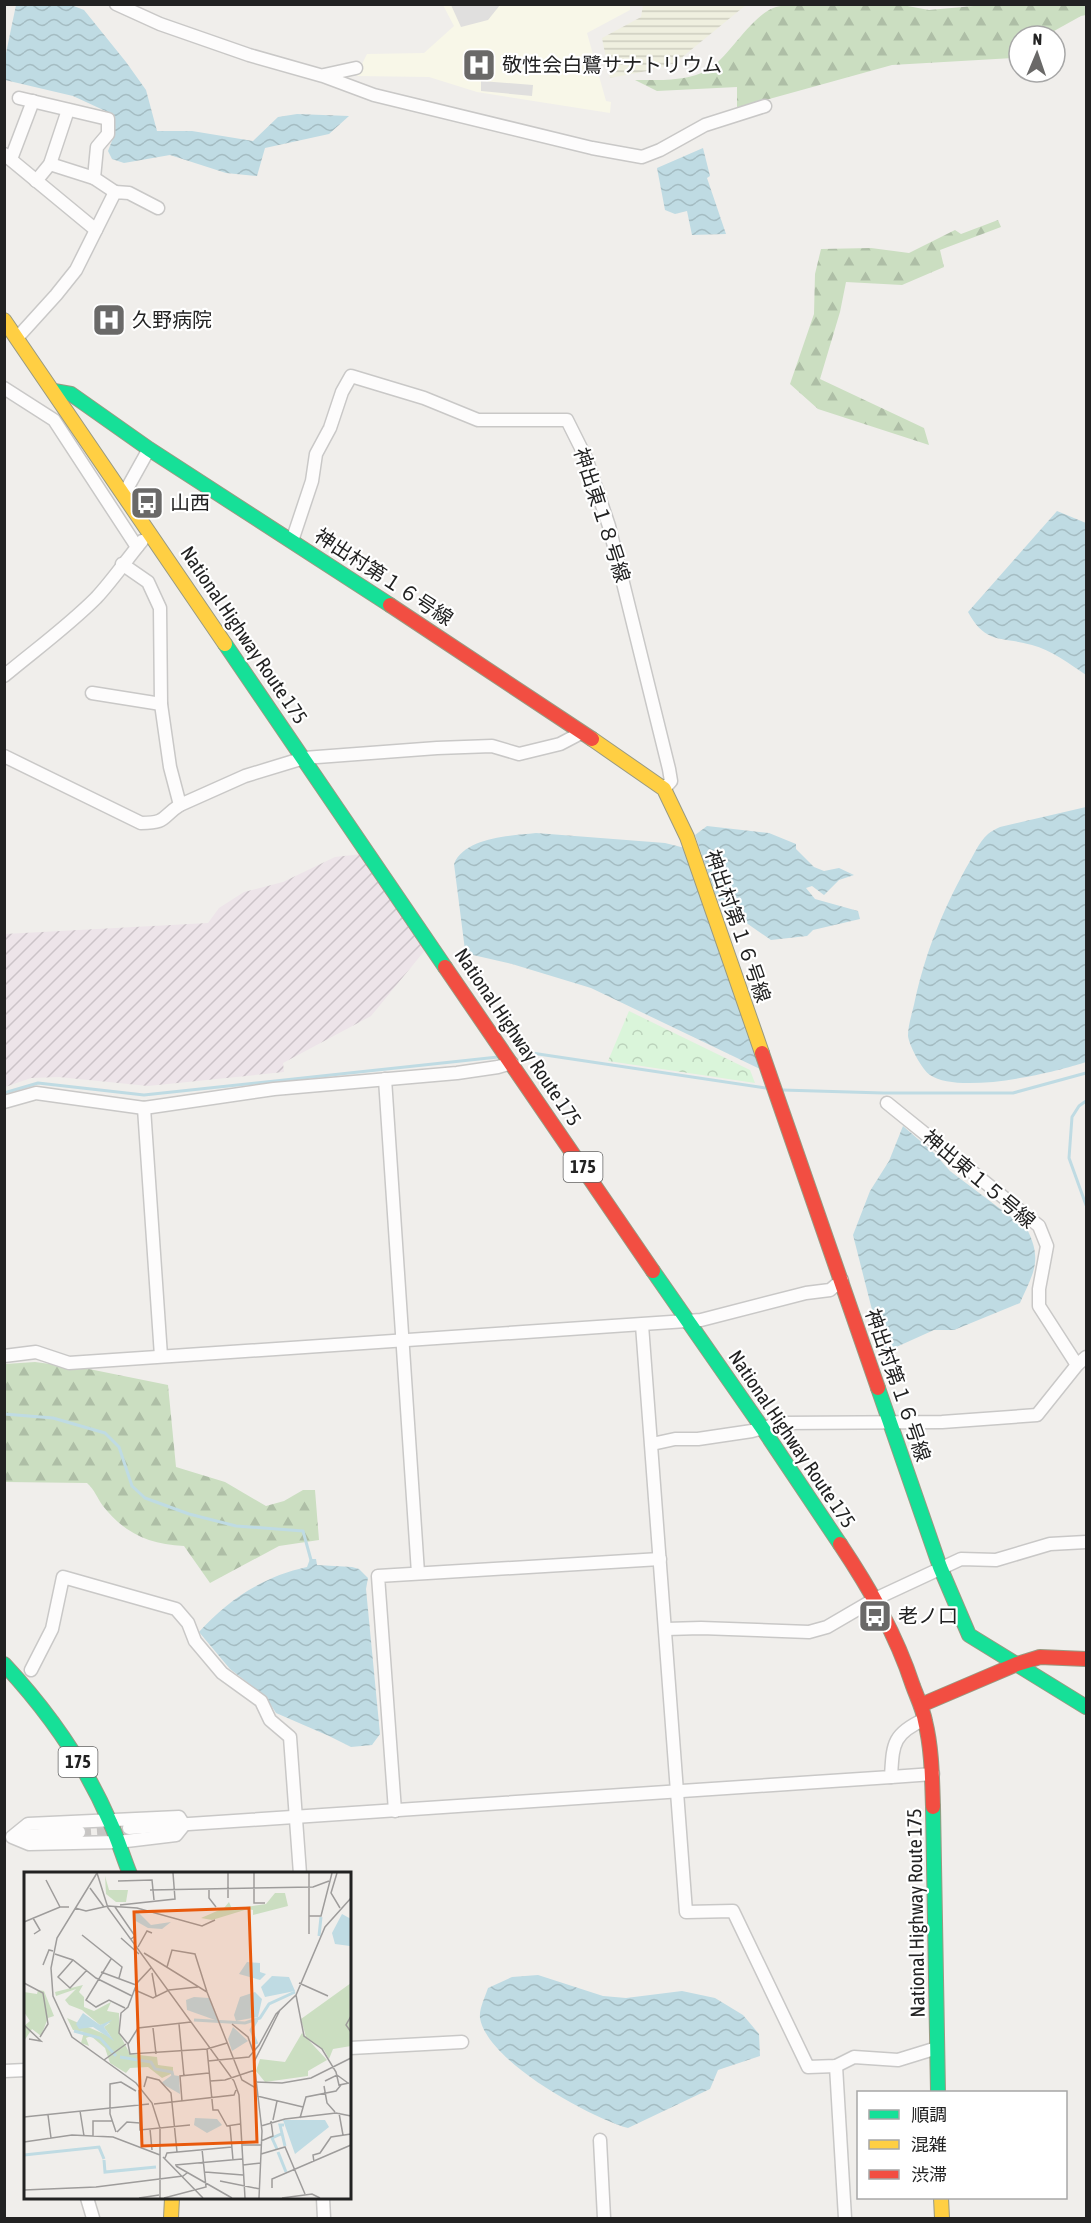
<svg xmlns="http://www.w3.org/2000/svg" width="1091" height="2223" viewBox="0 0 1091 2223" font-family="'Asap Condensed','Noto Sans JP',sans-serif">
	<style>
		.industrial { fill: url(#industrial-furrows) }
		.education { fill: #f8f7e8 }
		.farmland { fill: url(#farmland-rules) }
		.forest { fill: url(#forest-firs) }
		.park { fill: url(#park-crowns) }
		.parking { fill: #e0dfde }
		.water { fill: url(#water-waves) }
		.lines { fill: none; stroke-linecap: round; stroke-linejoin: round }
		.stream { stroke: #bfdbe3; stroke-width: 3 }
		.street-tunnel { stroke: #c7c5c3; stroke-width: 12; stroke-dasharray: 12 6; stroke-linecap: butt }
		.street-casing { stroke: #c9c8c7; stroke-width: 15 }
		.fast-casing { stroke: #999a82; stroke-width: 16 }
		.slow-casing { stroke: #999a82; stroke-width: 16 }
		.jam-casing { stroke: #999a82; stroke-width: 16 }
		.street { stroke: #fdfcfc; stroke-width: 12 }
		.fast { stroke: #16e098; stroke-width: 14 }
		.slow { stroke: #ffcf43; stroke-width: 14 }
		.jam { stroke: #f24e42; stroke-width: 14 }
		.labels { text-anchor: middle; stroke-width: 4.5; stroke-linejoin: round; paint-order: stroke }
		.shield { fill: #fff; stroke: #646464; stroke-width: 1.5 }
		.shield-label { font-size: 18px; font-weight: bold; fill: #222 }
		.poi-label { font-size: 20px; fill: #222; stroke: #fff; text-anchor: start }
		.street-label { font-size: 20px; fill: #222; stroke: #fff }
		.inset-river { fill: none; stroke: #bfdbe3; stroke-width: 3 }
		.inset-road { fill: none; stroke: #9e9c9b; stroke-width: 1.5 }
		.view { fill: #e8590c; fill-opacity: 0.15; stroke: #e8590c; stroke-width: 3 }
		.inset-edge { fill: none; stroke: #222; stroke-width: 3 }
	</style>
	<defs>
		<pattern id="industrial-furrows" width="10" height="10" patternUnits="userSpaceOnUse" patternTransform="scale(1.5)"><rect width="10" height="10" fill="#ede4e9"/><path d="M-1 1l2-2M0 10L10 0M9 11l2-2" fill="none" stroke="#cbc3c8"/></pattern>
		<pattern id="farmland-rules" width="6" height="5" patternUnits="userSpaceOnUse" patternTransform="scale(1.5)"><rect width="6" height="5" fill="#efefdf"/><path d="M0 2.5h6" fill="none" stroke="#cdcdbf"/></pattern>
		<pattern id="forest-firs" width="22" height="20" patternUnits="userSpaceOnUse" patternTransform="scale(1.5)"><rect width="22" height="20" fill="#cbdec1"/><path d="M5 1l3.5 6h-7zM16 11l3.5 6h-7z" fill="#aebea6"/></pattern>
		<pattern id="park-crowns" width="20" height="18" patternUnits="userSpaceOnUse" patternTransform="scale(1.5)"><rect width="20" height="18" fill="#daf5da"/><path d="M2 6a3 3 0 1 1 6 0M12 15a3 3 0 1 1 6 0" fill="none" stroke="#bbd2bb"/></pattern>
		<pattern id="water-waves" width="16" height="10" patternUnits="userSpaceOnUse" patternTransform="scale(1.5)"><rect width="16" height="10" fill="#bfdbe3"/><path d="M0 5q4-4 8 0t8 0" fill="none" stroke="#a4bcc2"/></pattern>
	</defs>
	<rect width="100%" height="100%" fill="#f0eeeb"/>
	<path class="industrial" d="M362,854L426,949L371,1016L283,1063L284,1072L148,1086L59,1077L31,1078L5,1087V934L208,923L219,908L244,892L283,882L335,857Z"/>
	<path class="education" d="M443,5H630V10L587,33L606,101L611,102L610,113L477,92L429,77L356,76L367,54L424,53L454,26Z"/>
	<path class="farmland" d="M643,5V4L746,5L675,63L647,71L610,78L602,38L641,17Z"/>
	<g class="forest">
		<path d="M795,4H897L929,10L996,4L1086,5V15L1081,16L1045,36H1019V53L1013,58L892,65L737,108V87L657,91L635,80C659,80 692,82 712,67C731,53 754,13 776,7C782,5 789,6 795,4Z"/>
		<path d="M998,220L1001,227L940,250L944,267L902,285L846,282L840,312L820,379L924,428L929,445L818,409L790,384L814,314L815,274L821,249L871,248L909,253L955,230L961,234Z"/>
		<path d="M35,1362L89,1369L168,1385L176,1467L225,1482L266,1506L284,1501L303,1490H315L319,1540L279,1546L210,1583L184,1546C149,1544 125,1534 103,1506C97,1498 95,1490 87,1483L5,1482V1364Z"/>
	</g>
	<path class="park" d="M629,1011L750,1070L755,1083L608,1061Z"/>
	<g class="parking">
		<path d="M451,5H500L488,20L461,27Z"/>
		<path d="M481,81L533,85L532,96L481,91Z"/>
	</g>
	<g class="water">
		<path d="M16,5H71L84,10L126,62L146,90L157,131H192L253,141L278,117L297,114L349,116L329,134L265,148L257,176L226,173L170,155L124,163L112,159L108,151L115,133L112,114L73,96L5,80V58Z"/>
		<path d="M703,148L710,176L707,178L726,234L692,235L687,211L675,214L665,210L657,168Z"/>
		<path d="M1057,511L1086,523V675C1070,664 1051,650 1032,645C1001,636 986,645 968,612Z"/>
		<path d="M1086,807V1062C1053,1073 960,1095 930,1075C922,1070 909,1045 908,1036C908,1024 913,1011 915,1000C926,951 942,912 966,868C973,857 978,843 988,834C991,831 996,829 1000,827Z"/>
		<path d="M707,826L769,833L796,844V849L814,867L824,871L839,868L854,875L839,880L824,895L812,886L806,888L815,899L858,911L860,919L813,930L807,936L771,940L722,906L716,896L695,835Z"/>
		<path d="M536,833L665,843L685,848L760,1069L591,988L512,964L473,955L465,950L454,864C465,837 510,836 536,833Z"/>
		<path d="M903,1126L934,1153L950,1171L1027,1229C1043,1261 1033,1273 1020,1303L954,1330H934L883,1353L853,1235L870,1191L889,1161Z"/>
		<path d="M310,1559H316L317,1565L352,1567L359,1569L368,1578L366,1589L380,1734L372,1745L351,1747L329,1736L276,1713L265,1696L230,1669L199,1632C228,1600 264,1576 307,1567Z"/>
		<path d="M538,1975L603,1996L626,1998L682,1991L715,1998L743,2015L759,2034L760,2056L718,2070L710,2089L628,2128C589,2117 487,2061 480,2018C479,2009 485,1997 488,1988L512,1977Z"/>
	</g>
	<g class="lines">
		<g class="stream">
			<path d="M525,1052L766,1088"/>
			<path d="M782,1090L883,1093H1013L1086,1073"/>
			<path d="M4,1093L38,1083L144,1095L498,1057"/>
			<path d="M1086,1101L1079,1106L1072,1117L1069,1158L1086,1205"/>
			<path d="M4,1414L53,1418L105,1433L119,1447L132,1486L145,1498L189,1514L236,1526L303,1531L311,1560"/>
		</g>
		<path class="street-tunnel" d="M79,1832L119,1829"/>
		<defs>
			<g id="street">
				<path d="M116,4L160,24L249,55L323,76L374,95L592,148L642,157L660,150L705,125L765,106"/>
				<path d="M324,75L356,68"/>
				<path d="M19,98L108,119V134L97,147L94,178L115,192"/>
				<path d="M4,154L96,230"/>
				<path d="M11,159L33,101"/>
				<path d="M50,164L94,178"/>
				<path d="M36,181L50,164L68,110"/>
				<path d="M17,338L56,295L76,270L115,192L129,193L158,208"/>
				<path d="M4,388L54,420L137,547"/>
				<path d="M124,494L149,449"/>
				<path d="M292,541L312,481L316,454L330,428L342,392L351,376L424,398L478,420H567L586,458L609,526L669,769L671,781L664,789"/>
				<path d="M122,564L148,582L160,608L161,704L170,767L180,805"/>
				<path d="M4,676C35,650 67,627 96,598C112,581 127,559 142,541"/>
				<path d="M92,693L161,704"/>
				<path d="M4,756L141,823C168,823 161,817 180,805L245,776L304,758L437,748L492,746L519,754L560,744L581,733"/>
				<path d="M385,1079L418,1573"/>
				<path d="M4,1102L36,1093L144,1108L274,1089L457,1073L498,1067L512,1063"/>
				<path d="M887,1103L1039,1226L1047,1246L1039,1289V1306L1077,1365"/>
				<path d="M144,1108L161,1356"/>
				<path d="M642,1325L686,1912L733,1911L808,2067L836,2066L854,2057L898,2060L937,2048"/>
				<path d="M4,1356L36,1352L69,1363L701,1320L806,1293L830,1290L842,1280"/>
				<path d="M652,1444L675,1439H698L752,1431L781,1423L942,1422L1037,1415L1077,1365L1086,1357"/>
				<path d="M666,1629L701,1628L809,1632L827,1627L875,1599L961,1559L996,1560L1050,1544L1086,1542"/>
				<path d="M31,1670L52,1629L63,1577L176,1609L188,1623L195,1641L222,1673L261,1701L270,1720L290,1737L300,1874"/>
				<path d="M891,1777L933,1774"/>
				<path d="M395,1811L378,1576L660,1559"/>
				<path d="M179,1817L184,1825L176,1835L118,1842L29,1844L12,1837L28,1824Z"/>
				<path d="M129,1828L891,1777C893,1744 892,1734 925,1719"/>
				<path d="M15,1837L79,1832"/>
				<path d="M350,2048L462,2042"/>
				<path d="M836,2066L845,2218"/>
				<path d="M4,2071L26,2070"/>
				<path d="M600,2140L604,2218"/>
				<path d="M87,2198L93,2218"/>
				<path d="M323,2198L324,2218"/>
			</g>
			<g id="fast">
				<path d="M54,391L71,394L149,449L390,605"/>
				<path d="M225,644L445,967"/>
				<path d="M653,1271L763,1429L840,1544"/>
				<path d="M878,1388L940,1567L969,1635L1086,1707"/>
				<path d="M4,1664C47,1710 85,1764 110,1822C118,1839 123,1857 130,1874"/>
				<path d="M933,1807L938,2092"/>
			</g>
			<g id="slow">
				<path d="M4,320L225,644"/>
				<path d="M592,739L664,789L687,837L762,1053"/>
				<path d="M941,2198L942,2218"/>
				<path d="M171,2218L172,2198"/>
			</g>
			<g id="jam">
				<path d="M390,605L592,739"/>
				<path d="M445,967L653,1271"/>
				<path d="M762,1053L878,1388"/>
				<path d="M840,1544C870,1589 896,1634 913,1686C917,1697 923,1709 925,1721C932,1749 932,1778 933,1807"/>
				<path d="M921,1705L1017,1664L1040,1657L1086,1659"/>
			</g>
		</defs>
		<use href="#street" class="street-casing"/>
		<use href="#fast" class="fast-casing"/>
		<use href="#slow" class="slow-casing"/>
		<use href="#jam" class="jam-casing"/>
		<use href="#street" class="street"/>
		<use href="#fast" class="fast"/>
		<use href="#slow" class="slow"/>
		<use href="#jam" class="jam"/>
	</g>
	<defs>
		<symbol id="hospital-square" viewBox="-11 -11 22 22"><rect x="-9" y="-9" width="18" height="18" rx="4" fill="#6a6968" stroke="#fff"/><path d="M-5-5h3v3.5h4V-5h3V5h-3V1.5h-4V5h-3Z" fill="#fff"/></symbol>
		<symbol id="bus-square" viewBox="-11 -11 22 22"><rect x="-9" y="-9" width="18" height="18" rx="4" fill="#6a6968" stroke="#fff"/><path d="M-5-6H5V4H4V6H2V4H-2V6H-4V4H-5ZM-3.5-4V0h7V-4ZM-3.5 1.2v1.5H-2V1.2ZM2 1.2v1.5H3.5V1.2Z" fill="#fff"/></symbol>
	</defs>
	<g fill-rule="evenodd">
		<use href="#hospital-square" x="460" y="46" width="38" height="38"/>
		<use href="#hospital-square" x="90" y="301" width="38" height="38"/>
		<use href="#bus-square" x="128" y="484" width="38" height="38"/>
		<use href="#bus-square" x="856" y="1597" width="38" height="38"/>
	</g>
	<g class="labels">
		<g class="shield">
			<rect x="563.5" y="1152" width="39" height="30" rx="4.5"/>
			<rect x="58.5" y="1747" width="39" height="30" rx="4.5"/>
		</g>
		<g class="shield-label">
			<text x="583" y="1173">175</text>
			<text x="78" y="1768">175</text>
		</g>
		<g class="poi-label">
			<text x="502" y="72">敬性会白鷺サナトリウム</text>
			<text x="132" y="327">久野病院</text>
			<text x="170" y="510">山西</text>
			<text x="898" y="1623">老ノ口</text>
		</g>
		<g class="street-label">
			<text transform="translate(602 515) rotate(72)" y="7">神出東１８号線</text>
			<text transform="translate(384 577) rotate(33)" y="7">神出村第１６号線</text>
			<text transform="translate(244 635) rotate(56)" y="7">National Highway Route 175</text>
			<text transform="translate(738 926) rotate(71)" y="7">神出村第１６号線</text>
			<text transform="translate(518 1037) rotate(56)" y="7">National Highway Route 175</text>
			<text transform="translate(979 1179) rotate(40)" y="7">神出東１５号線</text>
			<text transform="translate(898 1385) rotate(71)" y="7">神出村第１６号線</text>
			<text transform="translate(792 1439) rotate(56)" y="7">National Highway Route 175</text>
			<text transform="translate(916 1913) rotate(-91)" y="7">National Highway Route 175</text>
		</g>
	</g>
	<g transform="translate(24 1872)">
		<rect width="327" height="327" fill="#f0eeeb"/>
		<path d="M81,4L85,18H104L102,30H92L82,22ZM251,21H261L264,34L229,43V38L224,37L188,48L177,46L200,36L205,30L208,37L242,32ZM327,111V174L309,177L305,187L300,178L282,165L277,147ZM59,113L55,120L60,125V135L70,139L87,130L83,139L95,141V161L106,182L133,185L134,193L149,195V201L138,206L124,195L106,196L102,201L86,191L81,176L67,164L62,166L65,174L57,171L60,160L49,158L43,146L87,165L80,155L86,151L76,153L58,138L45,133L41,128L52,117L32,124L31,120ZM14,118L20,119L30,144L24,146L17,164L8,157L0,169V154L6,149L0,140V120L13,122ZM278,161L303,188L284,199V204L241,210L232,199L236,187L261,190Z" fill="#cbdec1"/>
		<path d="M112,38L127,53L147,50L138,57L124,56L110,48ZM318,42L327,47L326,74L311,72L308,61ZM223,90L236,91V100L242,102L236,108L215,102ZM248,104L265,105L271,119L241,125L237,115ZM231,120L238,127L234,145L212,149L210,143L216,125ZM170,125L185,126L194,149L163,138L162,128ZM59,141L76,153L88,148L80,155L90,169L69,155L55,157L52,152ZM209,155L224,169L208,179L204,167ZM148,203L155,204L156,222L137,211ZM171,246L193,247L198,253L183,261L170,253ZM259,248H301L305,255L271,282Z" fill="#bfdbe3"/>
		<path class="inset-river" d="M295,64L297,45M170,148L221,151L236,146L245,132L271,120M50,159L76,166L92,184M233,172L227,158L233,148M96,185L127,190L131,197L148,200L149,204M260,253H256L261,274M253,277L248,266L257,262M254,280L262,300M0,283L75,275L80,287M80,288L81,300L132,295"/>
		<path class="inset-road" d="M73,1L33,66L27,96L29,124L48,165L112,211L128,231L136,256V326M73,1L84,36L210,209L215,223L221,326M204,1V26M230,1V31H241M313,1L307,21L316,36M22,8L36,35M94,9L128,8L130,28M66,16L80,35M185,17V26L192,35M126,18L289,15L305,9M96,33L151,27L149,1M91,35L111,64L107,67M51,36L62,39L84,34L113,36L178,54L191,48M285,44H297L308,1M9,46L16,58L10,62M0,50L36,35H45M285,62V1M58,63L98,95L95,106M97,66L115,82M114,75L123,59L128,61M120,81L183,120L218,208L232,216M31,82L49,88L72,106L108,124M87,87L62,128L72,135L85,128L101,136M49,88L34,105L46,116L63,98M19,93L25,78L29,79M143,95L148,78L171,82L183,120M77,100L112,113M128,101L132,124M0,111L19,121L24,152L16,165M275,111L304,124M111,118L129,126L145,118L174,115M272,123L280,164L298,177L312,200L315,213L325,211M327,144L322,153L327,160M167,150L114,156L104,172L106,182L183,177L203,171M155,152L160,204M208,152L224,165L229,179M0,153L17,169L5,167M129,156L132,182M104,172L95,161L97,141L104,135L113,111L127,96M183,177L189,238H194L203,254L216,252M80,188L102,172M184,189L225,185L235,173L252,142L272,123L301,55L327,26M186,209L201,208L231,198M301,209L313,203L324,211M231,210L258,211L287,206L327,186M300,214L303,231L311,240M120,215L123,205L135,208L147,221L153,280M115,218L116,258L166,253M233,224L279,235M158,229L156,204L185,201M130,232L210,223L212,218M56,239L60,264M315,241L319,263M24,243L27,266M0,245L125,232M276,246L282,225L312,219L317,213M249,248L253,229M206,254L209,288M237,254L261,247L312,241L327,244M126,257L128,278M92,260L86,242V212L97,210L112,219M93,260L103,250L116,251M69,264V249H88M237,269L249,264L247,249M0,270L48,263L89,265L136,283M218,273H237M237,282L261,275L281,322M139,285L179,326M141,286L143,281L208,275M290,290L289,283L296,281L307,265L327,262M151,293L218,287M219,293L237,291M152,294L208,326M181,300L219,303M196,309L236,317M248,316V307L327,273M0,318L72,315L159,304L163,301M115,326L135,323M140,326L182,315L178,277M235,326L238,259L230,190L256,138M258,326L288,322L296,326"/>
		<path class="view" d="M225,36L233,270L118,274L110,40Z"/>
		<rect width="327" height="327" class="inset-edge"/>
	</g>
	<rect width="1091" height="2223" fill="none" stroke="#222222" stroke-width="12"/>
	<rect x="857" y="2091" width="210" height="108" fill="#ffffff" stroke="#a7a7a7" stroke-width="1.5"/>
	<rect x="869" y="2110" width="30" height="9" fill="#16e098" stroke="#a7a7a7" stroke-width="1.5"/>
	<text x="911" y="2121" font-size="18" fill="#222222">順調</text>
	<rect x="869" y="2140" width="30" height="9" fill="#ffcf43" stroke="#a7a7a7" stroke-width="1.5"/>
	<text x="911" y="2151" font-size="18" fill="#222222">混雑</text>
	<rect x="869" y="2170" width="30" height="9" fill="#f24e42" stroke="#a7a7a7" stroke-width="1.5"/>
	<text x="911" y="2181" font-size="18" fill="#222222">渋滞</text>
	<g transform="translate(1037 54) rotate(2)"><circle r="28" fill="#ffffff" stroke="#a7a7a7" stroke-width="1.5"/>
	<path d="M0-4.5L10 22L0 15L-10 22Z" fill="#6a6968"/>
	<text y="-9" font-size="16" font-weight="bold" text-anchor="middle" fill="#222222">N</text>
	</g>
</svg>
